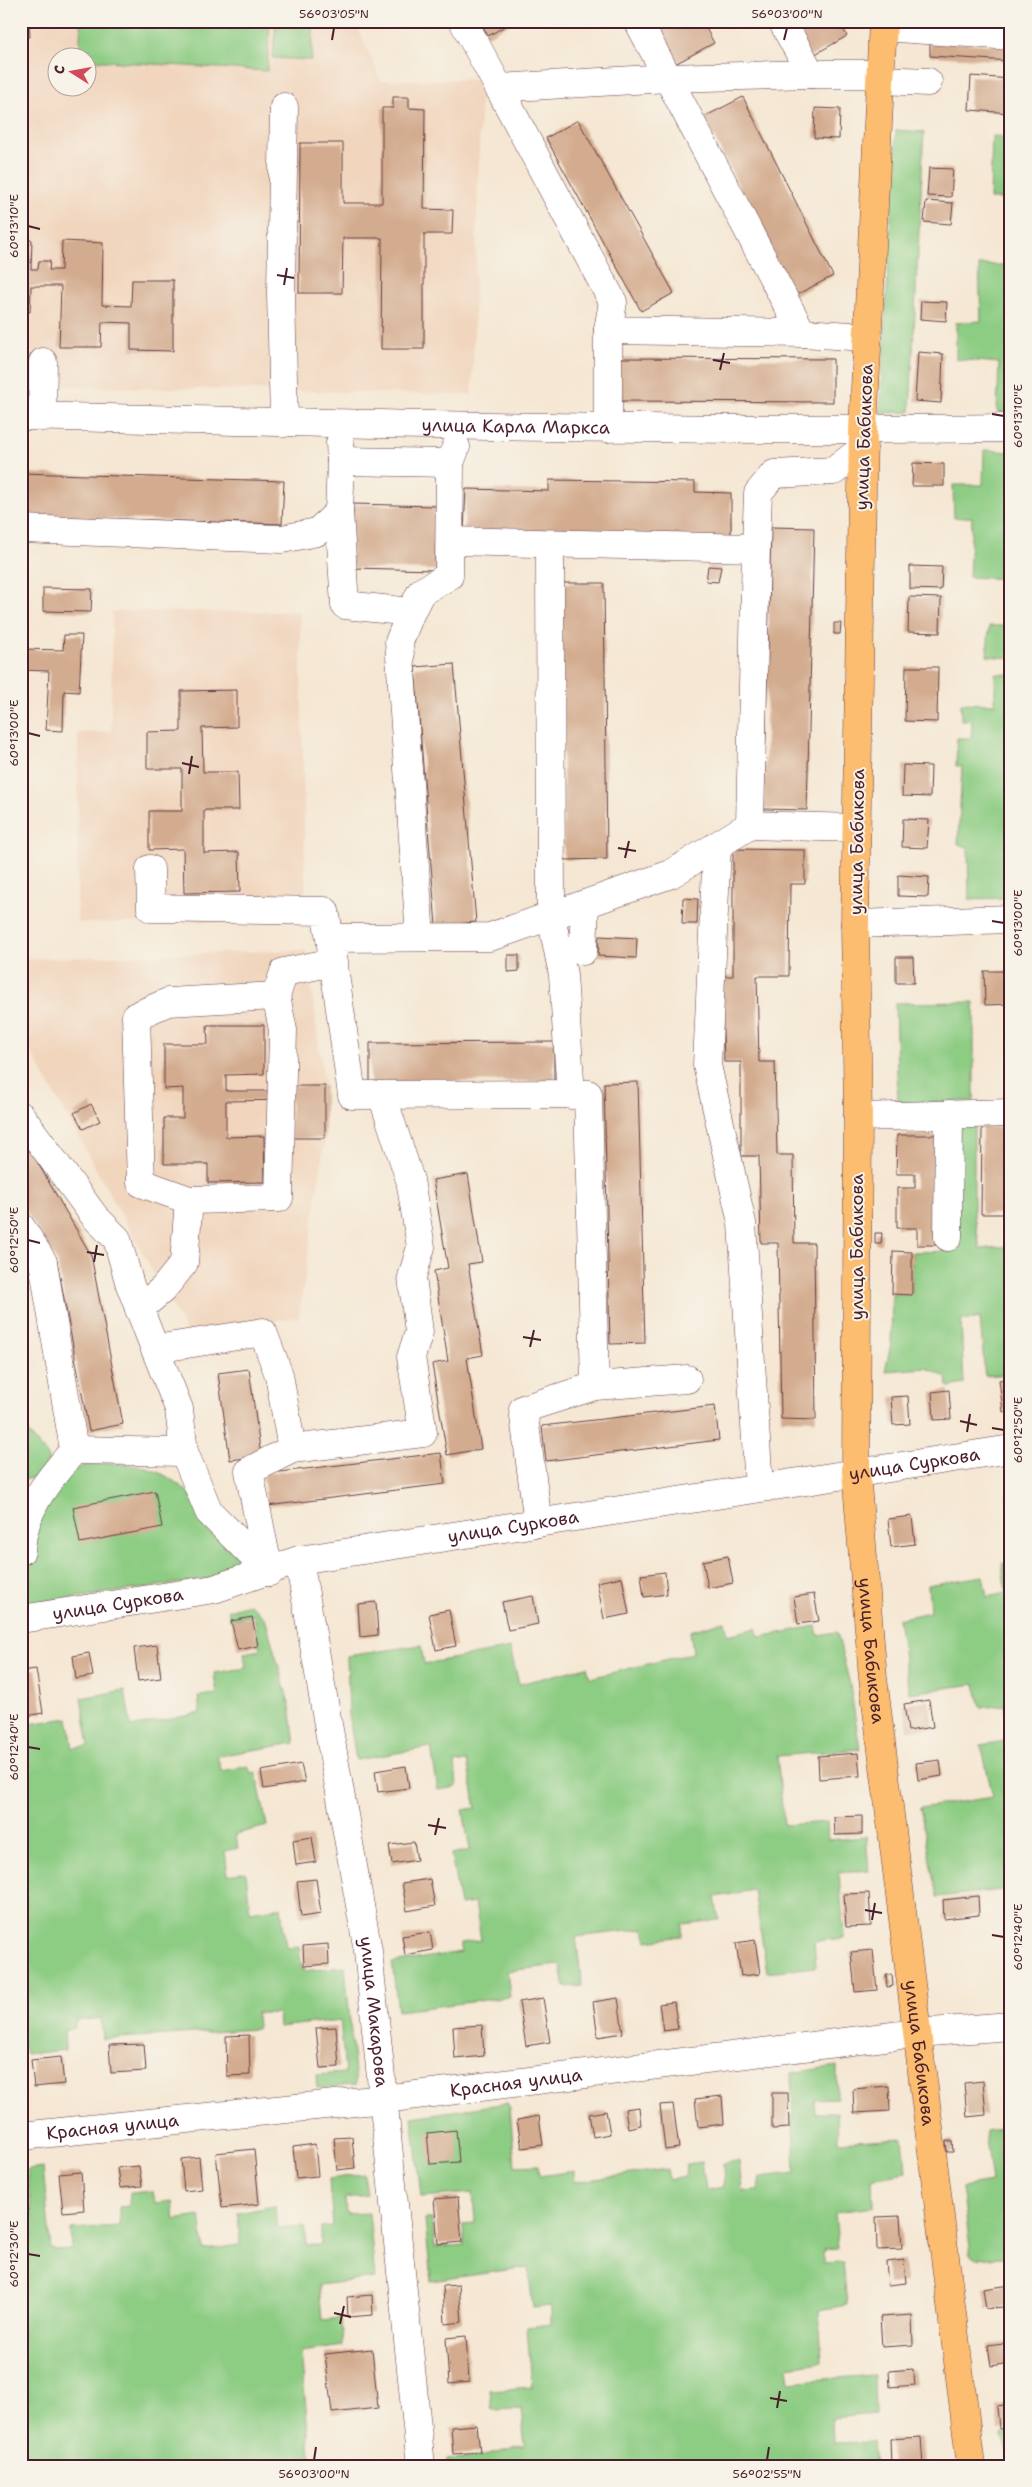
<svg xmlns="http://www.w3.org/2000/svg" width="1032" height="2487" font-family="'Shantell Sans',sans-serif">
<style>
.built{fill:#f1d5bd;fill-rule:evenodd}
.green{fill:#8dcc83;stroke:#6c7657}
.building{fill:#d3ab8e}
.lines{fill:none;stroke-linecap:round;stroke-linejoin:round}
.minor-casing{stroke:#643d44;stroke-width:29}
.major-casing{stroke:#643d44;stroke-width:29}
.minor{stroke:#fff;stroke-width:28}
.major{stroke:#fcbd6f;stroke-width:28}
.ticks{fill:none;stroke:#4a1f2b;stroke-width:2}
.labels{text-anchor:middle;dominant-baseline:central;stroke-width:4;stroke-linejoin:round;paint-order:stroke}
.street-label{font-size:18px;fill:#4a1f2b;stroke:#f7f3e8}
.neatline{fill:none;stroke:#4a1f2b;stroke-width:2}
.ticks-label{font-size:12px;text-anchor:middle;fill:#4a1f2b}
</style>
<rect width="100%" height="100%" fill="#f7f3e8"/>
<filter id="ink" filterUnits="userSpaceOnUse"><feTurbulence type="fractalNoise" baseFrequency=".02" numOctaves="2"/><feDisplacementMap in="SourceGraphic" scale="10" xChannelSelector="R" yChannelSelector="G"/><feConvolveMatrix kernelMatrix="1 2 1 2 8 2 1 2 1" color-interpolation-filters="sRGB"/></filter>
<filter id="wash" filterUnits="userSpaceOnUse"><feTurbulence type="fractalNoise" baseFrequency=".0096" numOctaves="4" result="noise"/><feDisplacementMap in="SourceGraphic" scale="20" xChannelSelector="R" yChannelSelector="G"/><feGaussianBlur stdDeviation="1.12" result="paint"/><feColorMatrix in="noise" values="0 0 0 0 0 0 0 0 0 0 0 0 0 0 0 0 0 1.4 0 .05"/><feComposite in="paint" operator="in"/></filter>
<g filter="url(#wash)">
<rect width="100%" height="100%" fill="#f5e7d3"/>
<path class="built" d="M29 21H355L381 81 481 79 472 395 21 385V42L30 37ZM58 58H88V88H58Z
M112 611 300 612 306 920 77 923 78 733 111 732Z
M306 950 325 1086V1138L299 1317 187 1333 21 1034V959Z"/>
<path class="green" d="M81 21H270L267 71 88 60V58L79 57Z
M276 21H314L311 60 273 58Z
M896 130 924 132 910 412 880 413Z
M992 136 1011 137V199H990Z
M979 265H1011V413L997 412 999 363 956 359V323L981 321Z
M984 450 1011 452V579L969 577 972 517 954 518 953 485H983Z
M989 626H1011V658L987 656Z
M995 674H1011V898L969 899 968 847 958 844 962 766H956L957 738H971L972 720H961V703L995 704Z
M974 1002V1101L898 1103 895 1003Z
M953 1123H974V1215L980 1249 1011 1246V1374L985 1376 980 1318 961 1321 964 1384 948 1387 947 1378 927 1368 885 1371 891 1344 892 1294H912V1252L952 1251Z
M25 1429 48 1456V1469L40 1477 21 1480V1430Z
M111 1463C129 1465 148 1466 164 1475 197 1493 224 1533 248 1561L238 1575 23 1605 27 1544 32 1524 67 1474 88 1464Z
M1011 1562V1735L1005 1705 981 1708 975 1684 909 1693 898 1619 930 1612 928 1585 983 1576 987 1597 1006 1593 1002 1563Z
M250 1604 265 1618 290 1707 295 1743 217 1756 221 1771 248 1766 251 1773 256 1772 267 1826 236 1834 238 1848 225 1851 228 1875 246 1872 250 1912 281 1907 286 1948 299 1947 302 1971 345 1967 356 2085 317 2088 316 2075 345 2073 340 2020 279 2027 278 2013H256L257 2029 103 2039 101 2018 75 2021V2028L64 2030 65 2050 26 2054 21 2038 23 1725 68 1718 73 1748 89 1746 81 1698 125 1690 131 1727 200 1713 198 1696 217 1694 214 1673 246 1668 244 1653 260 1650 254 1615 230 1620 228 1610Z
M725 1621 728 1635 756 1628 759 1637 816 1626 818 1635 837 1632 850 1685 860 1749 777 1756 784 1825 827 1822 828 1840 866 1837 869 1870 839 1873 844 1938 814 1941 816 1967 767 1972 754 1890 715 1897 719 1920 682 1924V1936L647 1941 644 1929 576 1937 582 1986 564 1987 560 1965 507 1971 510 1997 398 2011 392 1963 461 1952V1943L481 1940 475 1903 460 1905 451 1854 470 1850 463 1810 476 1808 467 1761 455 1763 457 1787 438 1790 431 1747 356 1760 349 1715 347 1656 421 1645 424 1664 510 1648 519 1684 587 1667 590 1678 693 1653 690 1631Z
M1011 1740V1889L937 1897 920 1808 993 1797 981 1745Z
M837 2066V2098L814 2099 815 2113H837L838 2142 903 2138 906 2172 872 2178 873 2207 835 2212 838 2248 824 2249V2263L843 2262 847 2305 819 2310 822 2362 787 2367 789 2382 874 2375 875 2414 832 2418 833 2443 873 2442 875 2466H447V2459L480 2457 525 2446 521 2409 492 2410 490 2390 532 2387 527 2327 551 2324V2306L533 2308 528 2267 431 2281 425 2219H432L435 2247 464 2245 463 2224 475 2223 473 2193 421 2197 412 2117 507 2103 510 2108 515 2166 538 2165 539 2176 574 2171V2182L667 2169 669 2180 685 2177 686 2164 702 2162 706 2190 724 2187 723 2163 739 2161 742 2191 758 2190 760 2177 795 2173 791 2073Z
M1011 2128V2256L977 2259 971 2255 962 2187 992 2182 985 2131Z
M43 2168 51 2250 72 2249 71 2229 119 2226V2207L129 2206 130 2193 153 2191 155 2203 173 2201 175 2220 200 2216 204 2250 240 2245 238 2213 275 2206 277 2228 304 2226 306 2245H321V2227L333 2226 329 2179 364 2174 367 2195 345 2198 346 2214 369 2213 375 2278 319 2285 322 2320 341 2318 343 2346 301 2352 311 2466H21V2218L32 2216 27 2170Z
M1011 2432V2466H1008L1003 2433Z"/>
<g id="blocks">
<path class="building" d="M21 21H29L30 37H21Z
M480 21H514L488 36Z
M653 21H702L714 43 675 64Z
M790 21H839L847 36 810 57Z
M930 41 1011 46V61L930 56Z
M971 76 1011 79V113L969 110Z
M393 97H409V108L425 109 424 209 453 210 452 234H424V349H381L382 238H343L342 293H299L300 143H343V203H382V108H393Z
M743 97 833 276 794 296 704 117Z
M815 108 840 109 839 139 814 138Z
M578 120 674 293 641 311 546 138Z
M929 168 953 169 951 197 927 196Z
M926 201 953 203 951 224 924 222Z
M21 239 32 240 31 269H38L39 261H50L49 270H61L62 241 103 243 102 305 131 306 132 280H173V351L131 350V323L102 322 101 347H59L61 286H31L30 312H21Z
M921 301 947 302 946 321 920 319Z
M918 352 943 354 941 403 915 401Z
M620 358 833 359V402L619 401Z
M913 463 944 464V486H912Z
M21 473 284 481 282 524 21 516Z
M549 480 695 482V492L731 493V539L464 531 466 489 549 491Z
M352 504 436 506 435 570 351 568Z
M771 527 814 528 807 810 764 809Z
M708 566 721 567 718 582 706 581Z
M910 566 942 567 941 590 910 589Z
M561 583H604L607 859 564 860Z
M43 588 92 589 91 612 43 611Z
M909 597 941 598 940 633 908 632Z
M834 623H841L840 634H834Z
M64 635H82L79 692 64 691 63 731 46 730 49 671 21 670V649L63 650Z
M454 664 476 922 436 926 415 667Z
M906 667H938L937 722 905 721Z
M237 690V727L202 728 203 772H238L239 810H204V853L239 852 240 892 184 893 183 849 149 850V811H182V769H147V732L181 731V691Z
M903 765 931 766 930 797 902 796Z
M903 819 929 820 927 848 902 847Z
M733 849 805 850V884H790L789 976H757L759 1062H775L777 1155H793L794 1243H814L816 1420 781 1419 778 1243H761L759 1156H741V1062H724L721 976H733Z
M898 875 929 877 928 897 898 896Z
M683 898 698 899 697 924H682Z
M599 936 637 938 636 958 598 956Z
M508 955H519V971L508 972Z
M896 957H913L914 983H896Z
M984 971H1011V1004L985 1005Z
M207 1025H264V1074L226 1075V1091H291V1086H325V1138H291V1100L226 1101V1137L264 1136 265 1182 208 1183V1164H164V1118H183V1088L164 1089V1044H208Z
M554 1042V1081L370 1082V1043Z
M638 1082 645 1343 610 1344 604 1083Z
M91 1104 100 1121 83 1129 74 1113Z
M982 1127H1011V1214H981Z
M21 1134 91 1255 123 1424 89 1431 57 1261 21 1203Z
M897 1135H937V1245H917V1228H897V1188H915V1174H896Z
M468 1174 482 1262 468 1264 483 1355 467 1358 481 1449 447 1455 432 1364 448 1361 434 1271 448 1268 433 1180Z
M875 1233H882L881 1244H875Z
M893 1251 912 1252V1295L892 1294Z
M249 1369 261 1456 230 1460 218 1373Z
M1011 1378V1411L1003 1412 999 1380Z
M949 1390 951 1419 934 1420 932 1392Z
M908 1396 910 1424 893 1425 891 1397Z
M715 1406 719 1440 546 1461 542 1426Z
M441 1453 445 1484 267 1506 263 1474Z
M155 1491 162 1527 80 1543 73 1507Z
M1006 1494H1011V1522H1010Z
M912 1516 915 1544 891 1547 888 1519Z
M728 1556 733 1583 708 1588 703 1561Z
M665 1572 667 1594 644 1597 641 1575Z
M622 1577 629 1614 604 1619 597 1582Z
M814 1594 819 1621 798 1624 794 1597Z
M533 1596 538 1624 508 1630 502 1602Z
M376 1602 378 1635 360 1637 358 1604Z
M449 1610 456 1646 436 1650 429 1614Z
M252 1617 258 1646 238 1650 231 1621Z
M157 1645 161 1678 138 1681 134 1648Z
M89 1653 93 1676 76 1679 73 1656Z
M36 1669 43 1713 21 1717V1671Z
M929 1700 933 1727 908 1731 904 1704Z
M858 1753 860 1776 819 1779 818 1756Z
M940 1760 942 1776 918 1780 916 1763Z
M301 1764 305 1782 264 1789 261 1771Z
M406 1766 409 1788 378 1792 375 1771Z
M862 1816V1834L835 1835 834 1817Z
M312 1837 316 1862 296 1865 293 1840Z
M414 1842 417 1860 392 1864 389 1845Z
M316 1879 321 1914 301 1917 297 1881Z
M430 1879 435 1906 407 1911 402 1883Z
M869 1893 871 1926 846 1927 844 1894Z
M978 1896 979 1915 944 1919 943 1900Z
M430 1932 433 1950 405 1955 402 1936Z
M755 1940 760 1974 741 1976 736 1943Z
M328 1944 329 1964 304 1966 303 1946Z
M873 1950 877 1990 855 1992 851 1952Z
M886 1975H892L893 1986 887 1987Z
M543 1998 550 2042 526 2046 519 2002Z
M618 1998 623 2033 598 2037 593 2002Z
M674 2002 678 2029 663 2031 659 2004Z
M482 2025 484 2056 455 2059 453 2027Z
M336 2027 339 2067 320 2068 316 2028Z
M249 2035 250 2075 227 2076 226 2036Z
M144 2044 146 2071 111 2073 109 2045Z
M61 2057 64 2084 34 2087 31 2060Z
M983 2081 986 2115 967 2117 964 2083Z
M889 2086 890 2111 854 2113 853 2089Z
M772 2093H788L789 2128 772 2129Z
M722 2096 724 2124 698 2127 695 2099Z
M673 2104 679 2148 665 2150 660 2105Z
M639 2107 641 2125 628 2128 625 2109Z
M606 2111 610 2134 593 2137 589 2114Z
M539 2116 543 2145 522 2148 517 2120Z
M456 2130 459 2162 430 2164 427 2133Z
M352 2137 355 2168 337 2170 334 2138Z
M946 2141H952L953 2152H947Z
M315 2144 318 2176 296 2178 293 2147Z
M254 2149 259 2204 222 2208 216 2153Z
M199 2157 202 2189 184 2191 181 2159Z
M139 2166 142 2186 120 2188 117 2168Z
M81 2172 84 2210 63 2212 59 2174Z
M25 2178 28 2210H21V2179Z
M458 2197 462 2242 438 2244 434 2199Z
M900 2216 902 2249 877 2250 876 2217Z
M904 2260 906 2283 888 2285 886 2262Z
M459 2285 462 2322 445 2324 443 2286Z
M1011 2285V2306L986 2309 983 2289Z
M372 2295 373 2315 348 2317 347 2297Z
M912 2315 913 2345 882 2347 880 2317Z
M466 2336 469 2382 449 2384 446 2338Z
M1011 2342V2363L991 2366 988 2345Z
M372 2349 378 2408 332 2413 325 2354Z
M913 2369 915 2385 890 2387 889 2371Z
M1011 2404V2428L999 2429 997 2406Z
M477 2425 480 2452 453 2454 451 2427Z
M921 2437 923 2466H891L890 2439Z"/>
</g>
</g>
<g filter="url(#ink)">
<use href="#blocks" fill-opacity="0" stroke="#643d44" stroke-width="1"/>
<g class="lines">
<defs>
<g id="minor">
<path d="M463 21 499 88 668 78 811 74"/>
<path d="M638 21 802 333 868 337"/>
<path d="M782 21 811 74H881"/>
<path d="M883 27 1011 36"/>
<path d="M880 80 928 82"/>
<path d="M499 88 613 302 608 330 802 333"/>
<path d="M284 107 281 293 284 423"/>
<path d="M608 330V428"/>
<path id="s1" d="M21 416C351 424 681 432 1011 428"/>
<path d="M42 417 43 362"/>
<path d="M340 443 341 461 450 463 456 447"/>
<path d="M341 461 339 512 345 605 411 612 421 592 449 576 450 463"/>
<path d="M21 529 282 539 317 532 339 512"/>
<path d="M450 541 756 548 750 825"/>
<path d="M550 545 551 916 563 975 571 1095"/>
<path d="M756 548 758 493 774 474 834 471 863 448"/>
<path d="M411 612 399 642 420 937"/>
<path d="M717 846 707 1065 742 1223 759 1487"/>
<path d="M150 869 151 908 325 911 330 938"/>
<path d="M855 924 1011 919"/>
<path d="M583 951 585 904"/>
<path d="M276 996 283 1030 279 1198 189 1200 141 1183 136 1016 168 1002 276 996 284 972 334 962"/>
<path d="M21 1116 95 1217 117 1239 130 1285 155 1349 263 1332 279 1375 292 1449"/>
<path d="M858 1117 1011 1113"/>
<path d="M21 1227 43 1262 74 1450"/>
<path d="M948 1237 949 1114"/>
<path d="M139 1309 163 1289 184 1263 189 1200"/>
<path d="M155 1349 179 1409 184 1452 209 1512 269 1572"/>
<path d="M595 1386 687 1379"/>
<path d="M538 1523 523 1409 595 1386 588 1094 352 1095 330 938 490 937 671 874 750 825 857 828"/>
<path d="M21 1551C23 1509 48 1480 74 1450L184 1452"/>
<path id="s2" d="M299 1560 368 1951 421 2466"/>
<path d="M269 1572 249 1471 292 1449 423 1433 411 1357 419 1332 412 1277 421 1247 410 1180 382 1095"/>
<path id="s3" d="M21 1619 214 1589 299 1560 1011 1449"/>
<path id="s4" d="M21 2136 384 2099 917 2033 1011 2026"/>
</g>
<g id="major">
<path id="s5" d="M883 21 863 430 855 924 858 1117 856 1472 873 1678 971 2466"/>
</g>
</defs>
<use href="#minor" class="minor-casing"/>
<use href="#major" class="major-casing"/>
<use href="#minor" class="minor"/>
<use href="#major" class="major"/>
</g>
</g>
<path class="ticks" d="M332 40 334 28M784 40 787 28M28 226 40 229M277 275 294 278M284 285 287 268M713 360 730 363M720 370 724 353M992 414 1004 416M28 733 40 736M182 763 199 767M189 774 192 756M618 848 636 851M625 858 629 841M992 921 1004 923M28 1240 40 1243M87 1252 104 1255M94 1262 97 1245M523 1337 541 1340M530 1347 534 1330M960 1421 977 1425M992 1428 1004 1430M967 1432 970 1414M28 1747 40 1749M428 1825 446 1828M435 1835 439 1818M865 1910 882 1913M872 1920 875 1903M992 1935 1004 1937M28 2254 40 2256M334 2313 351 2317M340 2324 344 2306M770 2398 787 2401M777 2408 780 2391M314 2460 316 2447M767 2460 769 2447"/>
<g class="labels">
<g class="street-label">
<text stroke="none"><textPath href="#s1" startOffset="495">улица Карла Маркса</textPath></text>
<text transform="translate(864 437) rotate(-88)">улица Бабикова</text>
<text transform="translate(857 842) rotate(-89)">улица Бабикова</text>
<text transform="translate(857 1247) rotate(-90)">улица Бабикова</text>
<text stroke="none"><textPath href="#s3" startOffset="908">улица Суркова</textPath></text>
<text stroke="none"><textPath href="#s3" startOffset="502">улица Суркова</textPath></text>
<text stroke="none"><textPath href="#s3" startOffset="98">улица Суркова</textPath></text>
<text stroke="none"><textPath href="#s5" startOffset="1631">улица Бабикова</textPath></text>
<text stroke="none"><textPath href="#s2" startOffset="458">улица Макарова</textPath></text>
<text stroke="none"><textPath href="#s5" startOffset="2036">улица Бабикова</textPath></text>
<text stroke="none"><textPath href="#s4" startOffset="498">Красная улица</textPath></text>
<text stroke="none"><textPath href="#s4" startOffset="92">Красная улица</textPath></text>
</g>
</g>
<rect width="1032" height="2487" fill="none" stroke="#f7f3e8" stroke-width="55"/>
<g transform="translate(72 72) rotate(281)"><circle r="24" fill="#f7f3e8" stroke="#b29e9c"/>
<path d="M0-4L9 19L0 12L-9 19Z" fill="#d1495b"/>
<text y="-8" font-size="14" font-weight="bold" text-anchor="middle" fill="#4a1f2b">С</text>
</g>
<rect x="28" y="28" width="976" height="2432" class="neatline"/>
<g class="ticks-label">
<text x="334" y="18">56°03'05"N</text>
<text x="787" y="18">56°03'00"N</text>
<text transform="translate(14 226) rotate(-90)" y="4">60°13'10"E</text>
<text transform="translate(1018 416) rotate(-90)" y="4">60°13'10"E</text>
<text transform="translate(14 733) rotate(-90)" y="4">60°13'00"E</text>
<text transform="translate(1018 923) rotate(-90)" y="4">60°13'00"E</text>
<text transform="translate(14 1240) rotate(-90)" y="4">60°12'50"E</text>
<text transform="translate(1018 1430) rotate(-90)" y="4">60°12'50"E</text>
<text transform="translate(14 1747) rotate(-90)" y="4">60°12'40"E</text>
<text transform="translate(1018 1937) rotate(-90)" y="4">60°12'40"E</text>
<text transform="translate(14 2254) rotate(-90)" y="4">60°12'30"E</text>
<text x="314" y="2478">56°03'00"N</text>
<text x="767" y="2478">56°02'55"N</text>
</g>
</svg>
